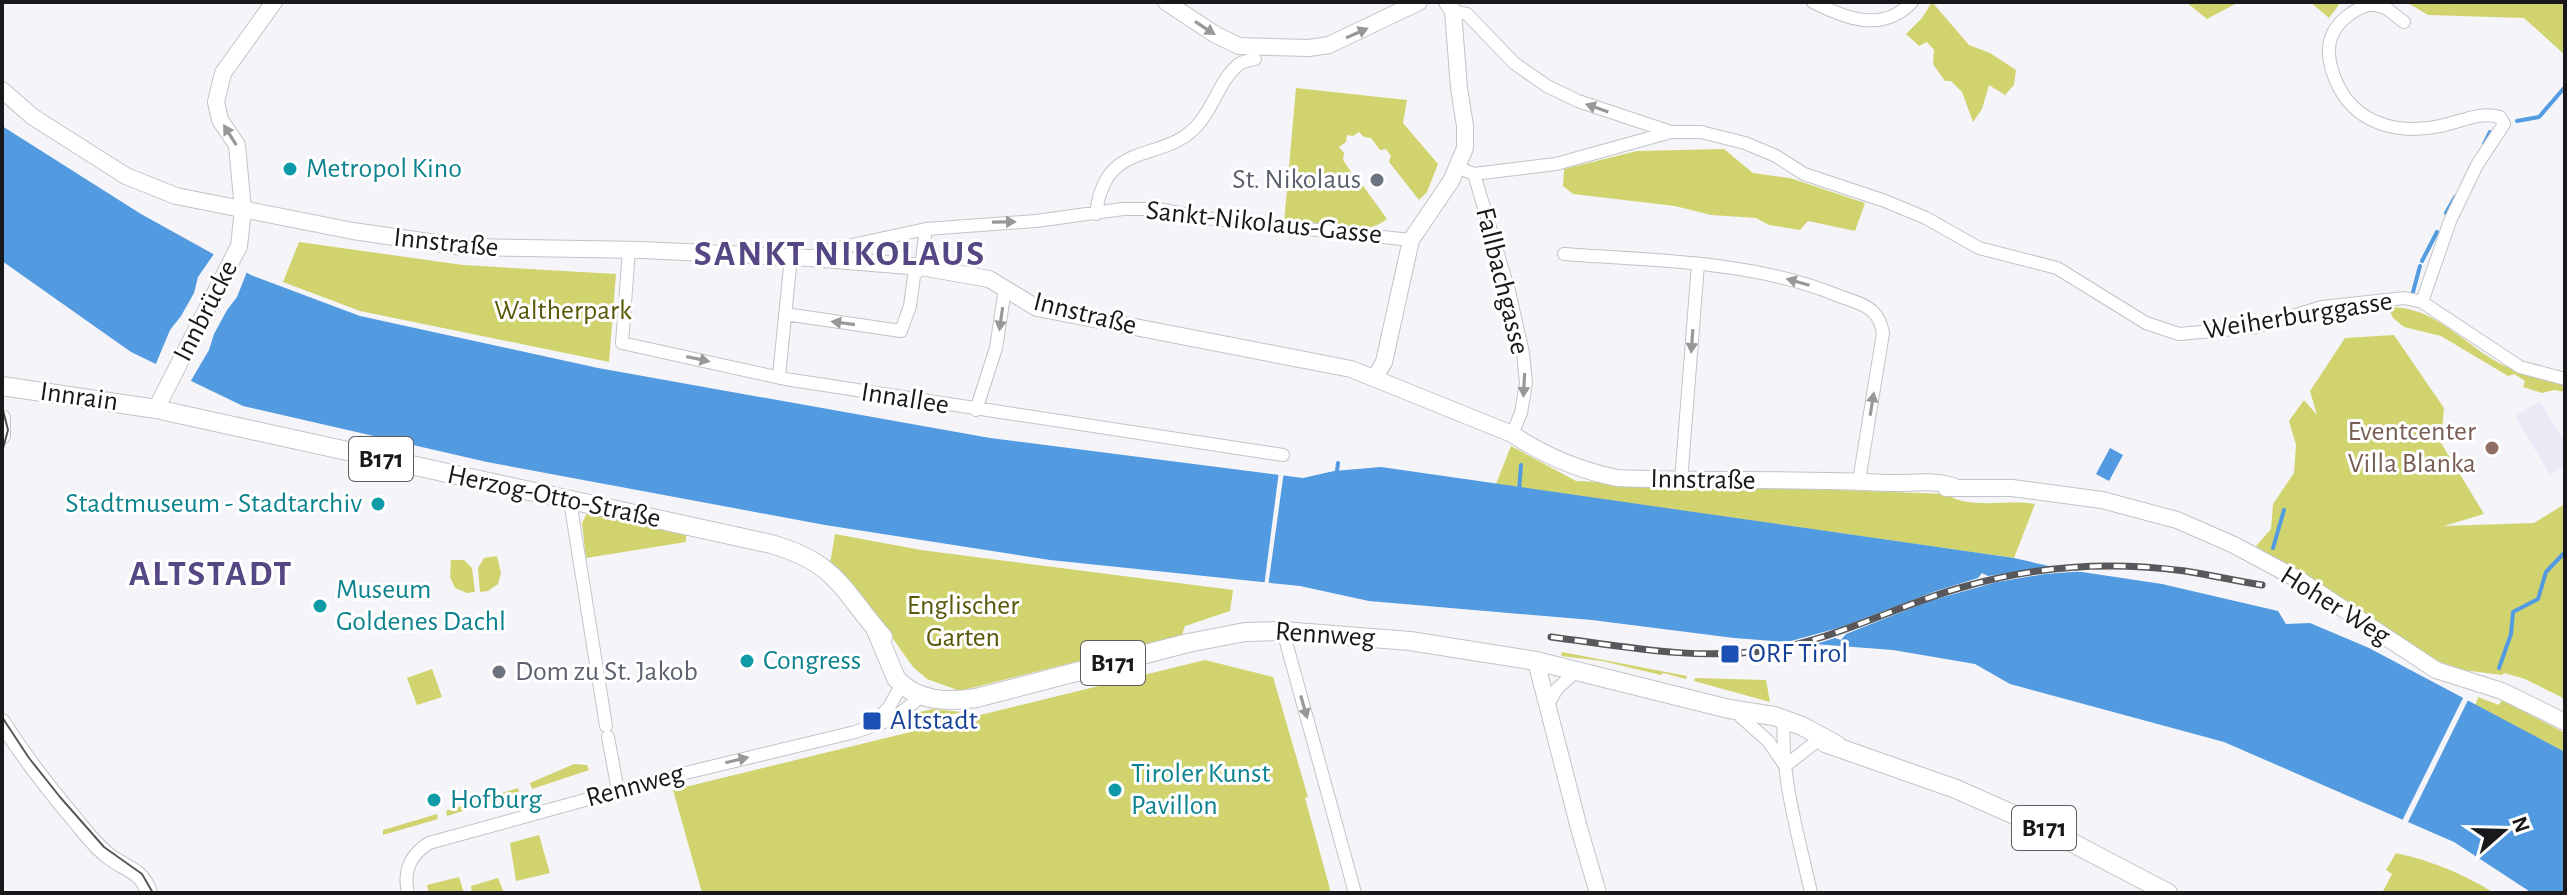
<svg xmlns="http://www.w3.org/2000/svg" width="2567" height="895" font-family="'Alegreya Sans',sans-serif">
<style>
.built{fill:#eaeaf7}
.green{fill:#d1d46e}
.water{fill:#529be0}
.pier{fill:#f4f4f9}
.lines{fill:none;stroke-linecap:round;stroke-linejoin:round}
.stream{stroke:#529be0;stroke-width:4}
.street-casing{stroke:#c3c3c8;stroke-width:14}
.secondary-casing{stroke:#c3c3c8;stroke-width:18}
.primary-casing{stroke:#c3c3c8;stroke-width:20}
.street{stroke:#fff;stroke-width:12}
.secondary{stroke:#fff;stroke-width:16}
.primary{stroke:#fff;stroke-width:18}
.tram{stroke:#58585b;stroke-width:2}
.rail-casing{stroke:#58585b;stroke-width:7}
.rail{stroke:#fff;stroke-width:4;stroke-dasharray:12;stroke-linecap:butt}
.oneway{fill:#989898}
.culture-dot{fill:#0f9aa8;stroke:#fff;stroke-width:3}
.worship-dot{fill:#6b7280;stroke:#fff;stroke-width:3}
.education-dot{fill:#8d6e63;stroke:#fff;stroke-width:3}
.transit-dot{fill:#1a4fb4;stroke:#fff;stroke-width:3}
.labels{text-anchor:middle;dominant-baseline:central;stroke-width:6;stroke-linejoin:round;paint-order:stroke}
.shield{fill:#fff;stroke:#5e5e5f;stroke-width:2}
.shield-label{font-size:26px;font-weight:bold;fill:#19191b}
.culture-label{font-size:28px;fill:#0d838f;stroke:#fff;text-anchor:start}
.worship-label{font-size:28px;fill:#5b616d;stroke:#fff;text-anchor:end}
.street-label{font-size:28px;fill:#19191b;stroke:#fff}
.park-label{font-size:28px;fill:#575808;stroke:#fff}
.education-label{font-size:28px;fill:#785e54;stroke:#fff;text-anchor:end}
.transit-label{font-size:28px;fill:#164399;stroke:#fff;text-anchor:start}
.district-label{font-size:36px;font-weight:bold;letter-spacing:2px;fill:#554684;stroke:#fff}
</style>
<rect width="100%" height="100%" fill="#f4f4f9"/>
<path class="built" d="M2540 401 2565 442V466L2550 475 2515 416Z"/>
<path class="green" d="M1932 2 1969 45 1990 53 2016 70 2014 85 2005 95 1989 85 1982 109 1973 122 1962 92 1951 81H1945L1933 64 1934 50 1927 42 1919 46 1906 34 1922 18Z
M2186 2H2239L2207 19Z
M2310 2H2341L2329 18Z
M2406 2H2565V55L2524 18 2428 15Z
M1296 88 1407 100 1403 123 1438 164 1427 192 1419 200 1389 162 1391 156 1386 149 1380 150 1371 138 1364 137 1359 132 1353 136 1347 135 1346 142 1339 147 1344 153 1343 160 1351 172 1349 177 1354 184 1361 183 1387 219C1360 240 1316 227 1284 223Z
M1724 149 1753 173 1790 178 1865 203 1855 231 1808 221 1800 230 1769 225 1756 218 1711 215 1675 206 1573 194 1563 186 1564 169 1637 151Z
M299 242 463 265 616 274 609 362 360 311 283 282Z
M2388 307C2434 306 2461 342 2499 363 2520 374 2542 380 2565 384V392L2554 390 2542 393 2523 387 2525 381 2514 374 2508 376 2441 336 2404 327 2393 318Z
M2394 335 2444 408 2441 443 2484 514 2444 526 2534 523 2565 504V699L2525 679 2504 673 2502 675 2463 670 2438 661 2256 546 2271 529 2273 504 2294 473 2296 445 2289 421 2304 400 2317 415 2310 391 2345 338Z
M1511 446 1576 481 1947 494C1966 510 2010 499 2035 504L2014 558 1496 484Z
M587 513 686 534V542L586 558 582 523Z
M835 534 921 550 1233 590 1230 611 1185 626 1182 635 960 691 927 679 913 667 862 595 830 564Z
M497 556 501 573 498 584 488 591 480 592 478 568 484 558Z
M451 560H464L472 568 475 592 467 593 455 588 450 577Z
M1562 652 1687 676 1686 679 1663 673 1661 675 1602 661 1561 656Z
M1205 660 1273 677 1308 797 1305 798 1331 893H702L673 790Z
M432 669 442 697 417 705 407 678Z
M1695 678 1766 680 1770 702 1694 681Z
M2478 697 2499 705 2502 700 2565 733V752L2475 706Z
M933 709 962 712 893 728 915 713Z
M574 764 587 765 589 770 532 789 530 783Z
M518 788 519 793 447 816 446 811Z
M437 814 438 819 383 835V830Z
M539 835 550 873 516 881 510 843Z
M2396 853C2432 861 2462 873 2494 893H2382L2392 874 2386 870Z
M459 877 464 893H429L427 885Z
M498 878 504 893H472L471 886Z"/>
<path class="water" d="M2 126 141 214 251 275 360 316 598 368 990 438 1303 478 1334 471 1381 467 2014 558 2062 569 2162 584 2278 611 2286 624 2310 623 2369 648 2565 752V893H2532L2454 842 2224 742 2010 684 1975 664 1893 650 1734 638 1592 620 1369 601 1300 586 1050 560 825 525 487 462 243 406 131 352 2 261Z
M2110 448 2123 455 2109 481 2096 474Z"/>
<path class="pier" d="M216 251 248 269 237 297 227 310 214 334 209 350 189 384 155 366 170 330 181 316 194 293 198 277Z
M1279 471H1284L1268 587H1264Z
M2062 565 2099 570 2045 574 1997 582 1929 601 1846 634 1841 640 1835 638 1806 647 1776 645 1842 627 1936 591 1978 578 1982 573 1988 576Z
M2464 696 2469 698 2406 826 2401 823Z"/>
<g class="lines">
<path class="stream" d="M2517 121 2539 117 2565 87
M2484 144 2490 132
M2446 213 2455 197
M2422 261 2437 232
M2413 292 2420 266
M1337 471 1338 463
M1519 491 1521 465
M2273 548 2284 510
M2499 668 2511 634 2513 612 2538 599 2546 572 2565 552"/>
<defs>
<path id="street" d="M1813 2C1846 19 1883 33 1912 2
M1453 11 1467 14 1514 63 1547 86 1578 101 1671 132
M2404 22 2386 8 2371 4C2356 8 2340 19 2333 33 2325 49 2330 67 2336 81 2354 124 2398 135 2440 126 2461 122 2479 111 2500 117L2504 124 2477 165 2450 221 2422 302
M1459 168 1474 174 1556 164 1671 132H1701L1745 143 1776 156 1804 174 1885 201 1926 218 1979 248 2057 268 2146 323 2179 334 2256 327 2322 307 2405 298 2422 302 2520 367 2565 379
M1474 174 1509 291 1523 353 1526 383 1521 413 1512 434
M1096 214C1105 135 1166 166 1200 122 1214 105 1221 79 1238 65 1242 61 1250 60 1255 59
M629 250 622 343 785 379 1283 455
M1564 254C1655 261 1752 260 1839 296 1849 300 1864 303 1872 311 1879 317 1881 324 1883 333L1859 481
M811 258 824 251 926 229 1036 221 1123 209H1158L1205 218 1411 240
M785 314 901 331 910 306 914 276 921 267 926 229
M779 376 791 257
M976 410 996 348 1005 289
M1681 481 1698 264
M570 501 606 726
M1283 631 1355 893
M1548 704 1557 689 1576 671
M1741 717 1768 741 1784 764
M1784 719C1780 777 1799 837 1811 893
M872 725 889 707 902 684
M608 737 618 791
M1785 766 1817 741
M408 893C403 871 410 855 429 843L661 779 855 732 893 719 923 695"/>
<path id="secondary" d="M1166 2 1216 35 1239 46 1309 48 1329 45 1419 2
M2 90 33 117 126 176 176 196 353 231 463 247 642 250 811 258 921 267 989 279 1037 308 1351 369 1512 434C1545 456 1578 470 1617 478 1707 482 1797 478 1887 483 1910 484 1930 479 1953 486
M1375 377 1384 362 1411 240 1451 181 1465 148V126L1459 88 1453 11 1447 2
M156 409 239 246 243 210 237 145 220 120 216 102 223 73 274 2
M2 418V436
M1946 488H2012L2102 500 2177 520 2234 545 2301 581 2436 670 2502 691 2565 722
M1536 661 1579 828 1598 893
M2 722C24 757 49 789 76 821 86 833 96 847 110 857 126 869 143 871 149 893"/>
<path id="primary" d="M2 386 156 409 771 544C838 563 842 591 883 637
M875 628 896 678C916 702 948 702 976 698L1188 643 1245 632 1283 631 1410 641 1536 661 1729 709 1774 716 1802 726 1837 745
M1825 743 1956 789 2046 829 2168 893"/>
</defs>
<use href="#street" class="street-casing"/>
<use href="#secondary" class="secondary-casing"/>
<use href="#primary" class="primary-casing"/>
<use href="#street" class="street"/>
<use href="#secondary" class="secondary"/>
<use href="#primary" class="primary"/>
<path class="tram" d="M2 406 8 430 2 452
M2 717 29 758 60 797 104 847 142 874 153 893"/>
<defs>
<path id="rail" d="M1551 637C1622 646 1695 661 1767 650 1836 640 1897 605 1963 587 2035 566 2111 561 2185 571 2211 575 2236 581 2262 585"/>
</defs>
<use href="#rail" class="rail-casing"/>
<use href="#rail" class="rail"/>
</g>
<defs><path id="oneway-solid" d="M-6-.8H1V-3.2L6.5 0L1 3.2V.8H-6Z" transform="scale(2)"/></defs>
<g class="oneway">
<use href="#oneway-solid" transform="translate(1205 28) rotate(33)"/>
<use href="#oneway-solid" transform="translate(1357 33) rotate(-24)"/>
<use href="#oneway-solid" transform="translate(1597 108) rotate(-161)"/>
<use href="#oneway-solid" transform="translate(230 135) rotate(-122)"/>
<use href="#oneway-solid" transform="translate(1004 222) rotate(-1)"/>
<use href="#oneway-solid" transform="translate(1798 282) rotate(-164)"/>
<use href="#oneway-solid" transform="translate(1001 319) rotate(98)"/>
<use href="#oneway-solid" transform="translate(843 323) rotate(-172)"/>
<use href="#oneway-solid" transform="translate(1692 341) rotate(94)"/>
<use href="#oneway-solid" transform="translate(698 359) rotate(12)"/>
<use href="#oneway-solid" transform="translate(1524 385) rotate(93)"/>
<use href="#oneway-solid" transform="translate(1872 404) rotate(-81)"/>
<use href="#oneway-solid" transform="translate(1304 707) rotate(74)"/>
<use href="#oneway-solid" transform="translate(737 760) rotate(-13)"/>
</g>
<g class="culture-dot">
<circle cx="290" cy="169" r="8"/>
<circle cx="378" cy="504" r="8"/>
<circle cx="320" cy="606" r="8"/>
<circle cx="747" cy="661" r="8"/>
<circle cx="1115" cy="790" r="8"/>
<circle cx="434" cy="800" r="8"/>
</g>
<g class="worship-dot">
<circle cx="1377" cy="180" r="8"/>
<circle cx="499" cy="672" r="8"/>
</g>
<circle class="education-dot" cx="2492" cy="448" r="8"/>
<g class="transit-dot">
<rect x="1720" y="644" width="20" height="20" rx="4"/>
<rect x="862" y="711" width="20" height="20" rx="4"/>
</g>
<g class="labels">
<g class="shield">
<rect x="349" y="437" width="64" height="44" rx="6"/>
<rect x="1081" y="641" width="64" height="44" rx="6"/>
<rect x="2012" y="806" width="64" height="44" rx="6"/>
</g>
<g class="shield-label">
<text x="381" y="459">B171</text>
<text x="1113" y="663">B171</text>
<text x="2044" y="828">B171</text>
</g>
<g class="culture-label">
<text x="306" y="169">Metropol Kino</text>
<text x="362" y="504" text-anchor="end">Stadtmuseum - Stadtarchiv</text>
<text x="336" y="590">Museum<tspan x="336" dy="32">Goldenes Dachl</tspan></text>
<text x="763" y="661">Congress</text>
<text x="1131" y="774">Tiroler Kunst<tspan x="1131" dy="32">Pavillon</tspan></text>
<text x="450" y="800">Hofburg</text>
</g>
<g class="worship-label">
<text x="1361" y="180">St. Nikolaus</text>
<text x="515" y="672" text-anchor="start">Dom zu St. Jakob</text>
</g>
<g class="street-label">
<text transform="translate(1264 223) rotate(6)">Sankt-Nikolaus-Gasse</text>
<text transform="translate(446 243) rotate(6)">Innstraße</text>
<text transform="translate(1502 281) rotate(76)">Fallbachgasse</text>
<text transform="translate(206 311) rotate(-63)">Innbrücke</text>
<text transform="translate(1085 314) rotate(14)">Innstraße</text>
<text transform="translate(2298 316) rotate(-9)">Weiherburggasse</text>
<text transform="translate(79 397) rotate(8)">Innrain</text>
<text transform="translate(905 399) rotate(9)">Innallee</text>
<text transform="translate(1703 480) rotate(1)">Innstraße</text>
<text transform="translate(554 497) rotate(12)">Herzog-Otto-Straße</text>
<text transform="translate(2335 606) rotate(32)">Hoher Weg</text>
<text transform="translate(1325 635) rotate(4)">Rennweg</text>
<text transform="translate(635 786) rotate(-15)">Rennweg</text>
</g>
<g class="park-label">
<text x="563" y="311">Waltherpark</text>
<text x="963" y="606">Englischer<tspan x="963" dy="32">Garten</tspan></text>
</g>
<g class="education-label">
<text x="2476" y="432">Eventcenter<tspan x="2476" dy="32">Villa Blanka</tspan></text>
</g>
<g class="transit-label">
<text x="1748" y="654">ORF Tirol</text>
<text x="890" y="721">Altstadt</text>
</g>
<g class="district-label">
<text x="840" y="254">SANKT NIKOLAUS</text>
<text x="211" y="574">ALTSTADT</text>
</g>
</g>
<rect width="2567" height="895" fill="none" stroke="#19191b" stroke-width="8"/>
<g transform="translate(2503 831) rotate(70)" stroke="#ffffff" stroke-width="6" paint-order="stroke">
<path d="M0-6L14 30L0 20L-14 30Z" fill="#19191b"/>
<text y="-12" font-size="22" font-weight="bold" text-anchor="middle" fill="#19191b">N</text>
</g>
</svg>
